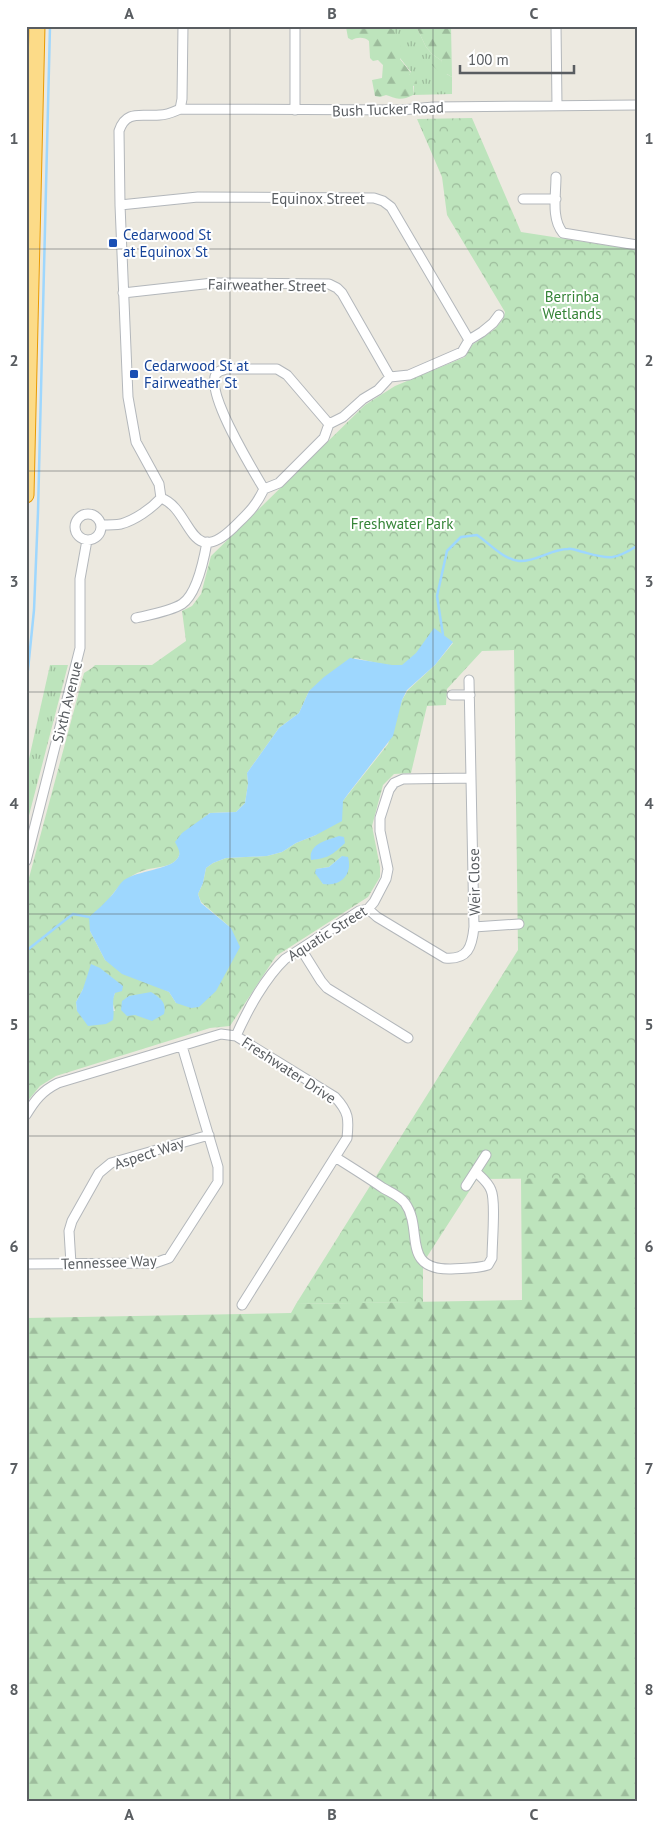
<svg xmlns="http://www.w3.org/2000/svg" width="663" height="1828" font-family="'PT Sans',sans-serif">
<style>
.grass{fill:url(#grass-tufts)}
.forest{fill:url(#forest-firs)}
.park{fill:url(#park-crowns);fill-rule:evenodd}
.water{fill:#9ed7fe}
.lines{fill:none;stroke-linecap:round;stroke-linejoin:round}
.stream{stroke:#9ed7fe;stroke-width:2.5}
.street-casing{stroke:#b3b7bb;stroke-width:11}
.highway-casing{stroke:#ea9b02;stroke-width:17}
.street{stroke:#fff;stroke-width:9}
.highway{stroke:#fcdb88;stroke-width:15}
.grid{fill:none;stroke:#595d61;stroke-width:1;stroke-opacity:0.55}
.transit-dot{fill:#1a4fb4;stroke:#fff;stroke-width:2}
.labels{text-anchor:middle;dominant-baseline:central;stroke-width:4;stroke-linejoin:round;paint-order:stroke}
.street-label{font-size:15px;fill:#595d61;stroke:#fff}
.transit-label{font-size:15px;fill:#164399;stroke:#fff;text-anchor:start}
.park-label{font-size:15px;fill:#358437;stroke:#fff}
.neatline{fill:none;stroke:#595d61;stroke-width:2}
.grid-label{font-size:16px;text-anchor:middle;font-weight:bold;fill:#595d61}
</style>
<defs>
<pattern id="grass-tufts" width="24" height="20" patternUnits="userSpaceOnUse" patternTransform="scale(1.25)"><rect width="24" height="20" fill="#bde4bc"/><path d="M3 7l-1-3M5 7V3M7 7l1-3M15 17l-1-3M17 17v-4M19 17l1-3" fill="none" stroke="#9dbc9c"/></pattern>
<pattern id="forest-firs" width="22" height="20" patternUnits="userSpaceOnUse" patternTransform="scale(1.25)"><rect width="22" height="20" fill="#bde4bc"/><path d="M5 1l3.5 6h-7zM16 11l3.5 6h-7z" fill="#9dbc9c"/></pattern>
<pattern id="park-crowns" width="20" height="18" patternUnits="userSpaceOnUse" patternTransform="scale(1.25)"><rect width="20" height="18" fill="#bde4bc"/><path d="M2 6a3 3 0 1 1 6 0M12 15a3 3 0 1 1 6 0" fill="none" stroke="#9dbc9c"/></pattern>
</defs>
<rect width="100%" height="100%" fill="#ece9e0"/>
<path class="grass" d="M388 26H416L426 47 432 54 442 61 441 64 434 67 452 77V94L413 95 414 86 409 75 411 72 400 58 394 32Z
M50 665H68L26 827V772Z"/>
<path class="forest" d="M343 26H388L394 31 403 52 400 59 411 73 409 75H414L416 79 417 84 413 86V95C401 101 398 99 386 95L380 97 375 96 372 80 382 78 383 65 378 60 373 61 370 58 369 41C365 37 357 37 352 40L348 38 346 27Z
M416 26H451L452 77 447 74 442 76 438 74 437 70 431 64 433 61 440 64 442 61 432 54 426 47Z
M521 1178H637V1802H26V1318L291 1313 296 1304 522 1300Z"/>
<path class="park" d="M472 118 521 232 637 250V1178L477 1179 423 1263V1302L296 1304 518 950 514 650 482 651 447 689 446 705 427 706 411 773 394 774 383 785 372 826 380 867V877L368 897 276 956 230 1026 210 1028 56 1076 40 1086 26 1103V889L84 673 92 668 95 665H152L186 641 182 611 192 606 201 594 211 556 365 405 395 386 465 357 472 345 495 329 503 319 505 312 447 215 442 177 417 119ZM434 629 453 643 435 665 408 690 402 700 388 744 316 835 296 843 282 852 267 856 226 858 213 863 206 868 203 883 198 894 201 902 231 928 176 1003 169 992 105 960 90 931C104 908 115 881 142 871 155 866 177 869 180 852L209 813 236 812 245 803 248 784 247 773 279 728 299 713 309 691 355 658C366 660 393 668 403 665 414 660 427 639 434 629ZM342 856 323 884 316 869 329 867ZM83 989 115 993 112 1001 115 1011H77L76 1002Z"/>
<path class="water" d="M434 628 453 642 435 665 407 690 402 700 393 736 348 794 343 801 342 821 316 835 296 843 282 852 267 856 226 858 213 863 206 868 203 883 198 894 201 903 231 928 240 947 216 991 199 1007 191 1008 176 1003 169 992 122 974 105 960 90 931 89 917C97 910 105 903 112 895 116 891 119 884 124 880 137 871 170 869 177 859 182 853 178 848 175 842L182 833 210 813 236 812 245 803 248 784 247 773 279 728 299 713 309 691 324 677 350 658 392 665H402L416 653Z
M339 836 344 837 345 843C332 855 329 858 311 860 308 844 327 840 339 836Z
M342 856 348 857C353 875 340 887 323 884L315 873 316 869 329 867Z
M91 964 100 968 123 986 122 991 115 993C111 1003 115 1009 113 1020L106 1024 88 1026 77 1011 76 1002 83 989Z
M151 992C160 998 167 1002 164 1014L152 1021 135 1015 127 1016 121 1010 122 1001 129 996Z"/>
<g class="lines">
<path class="stream" d="M443 635 437 596 447 551 461 537 477 535C489 543 504 560 519 561 536 562 551 549 568 549 572 548 578 551 583 552 609 559 613 561 637 546
M26 689 34 610 38 512 50 26
M26 951 69 917 73 914 89 917"/>
<defs>
<path id="street" d="M295 26V110
M556 26 557 106
M180 109 182 99 183 26
M556 177C556 195 551 219 563 233L637 245
M523 199H556
M120 205 198 197 374 198 383 201 391 207 469 340
M123 293 213 283 329 284 337 288 342 293 390 377
M264 489C253 470 205 393 216 374 219 370 223 370 227 369H277L287 375 329 424
M161 498 159 484 136 442 128 397 120 205 119 131C126 109 142 117 160 115 167 115 173 112 180 109L402 110 433 107 637 105
M161 498C192 509 189 570 233 528 247 514 255 508 264 489L279 483 324 438 329 424 343 417 363 399 378 390 390 377 409 375 462 352 469 340 482 332 493 323 499 315
M75 527a13 13 0 1 1 26 0a13 13 0 1 1-26 0Z
M101 525C107 525 115 525 121 524 135 520 151 509 161 498
M136 618C149 615 171 611 182 604 197 594 204 559 207 542
M452 695H470
M26 861 80 648V579L87 540
M368 909 377 917 445 958C468 960 472 947 474 927L469 680
M474 927 519 924
M301 949 321 981 327 988 408 1038
M236 1036C247 1011 265 978 285 959L359 911 368 909 374 902 386 879 388 869 380 831V818L389 790 394 783 403 779 471 778
M26 1115C35 1100 42 1091 58 1083L221 1034 236 1036 335 1097C349 1112 349 1119 347 1138L242 1305
M335 1157C351 1167 367 1177 383 1188 390 1192 400 1196 405 1203 424 1229 400 1270 451 1269 463 1268 476 1269 488 1265L492 1258C492 1242 496 1201 491 1190 488 1182 481 1177 476 1172
M466 1186 486 1155
M26 1264 155 1263 169 1258 218 1182V1167L182 1046
M71 1264 69 1231 72 1221 99 1173 111 1163 209 1135"/>
<path id="highway" d="M26 495 37 26"/>
</defs>
<use href="#street" class="street-casing"/>
<use href="#highway" class="highway-casing"/>
<use href="#street" class="street"/>
<use href="#highway" class="highway"/>
</g>
<path class="grid" d="M230 26V1802M433 26V1802M26 249H637M26 471H637M26 692H637M26 914H637M26 1136H637M26 1357H637M26 1579H637"/>
<g class="transit-dot">
<rect x="108" y="238" width="10" height="10" rx="2.5"/>
<rect x="129" y="369" width="10" height="10" rx="2.5"/>
</g>
<g class="labels">
<g class="street-label">
<text transform="translate(388 109) rotate(-2)">Bush Tucker Road</text>
<text x="318" y="198">Equinox Street</text>
<text transform="translate(267 285) rotate(1)">Fairweather Street</text>
<text transform="translate(67 702) rotate(-76)">Sixth Avenue</text>
<text transform="translate(474 882) rotate(-91)">Weir Close</text>
<text transform="translate(327 933) rotate(-32)">Aquatic Street</text>
<text transform="translate(289 1070) rotate(33)">Freshwater Drive</text>
<text transform="translate(149 1153) rotate(-18)">Aspect Way</text>
<text transform="translate(109 1262) rotate(-2)">Tennessee Way</text>
</g>
<g class="transit-label">
<text x="123" y="234">Cedarwood St<tspan x="123" dy="17">at Equinox St</tspan></text>
<text x="144" y="365">Cedarwood St at<tspan x="144" dy="17">Fairweather St</tspan></text>
</g>
<g class="park-label">
<text x="572" y="296">Berrinba<tspan x="572" dy="17">Wetlands</tspan></text>
<text x="402" y="523">Freshwater Park</text>
</g>
</g>
<rect width="663" height="1828" fill="none" stroke="#ffffff" stroke-width="55"/>
<path d="M460 65v8h114v-8" fill="none" stroke="#595d61" stroke-width="2.5"/>
<text x="468" y="65" font-size="15" fill="#595d61" stroke="#ffffff" stroke-width="4" paint-order="stroke">100 m</text>
<rect x="28" y="28" width="608" height="1772" class="neatline"/>
<g class="grid-label">
<text x="129" y="19">A</text>
<text x="332" y="19">B</text>
<text x="534" y="19">C</text>
<text x="14" y="144">1</text>
<text x="649" y="144">1</text>
<text x="14" y="366">2</text>
<text x="649" y="366">2</text>
<text x="14" y="587">3</text>
<text x="649" y="587">3</text>
<text x="14" y="809">4</text>
<text x="649" y="809">4</text>
<text x="14" y="1030">5</text>
<text x="649" y="1030">5</text>
<text x="14" y="1252">6</text>
<text x="649" y="1252">6</text>
<text x="14" y="1474">7</text>
<text x="649" y="1474">7</text>
<text x="14" y="1695">8</text>
<text x="649" y="1695">8</text>
<text x="129" y="1820">A</text>
<text x="332" y="1820">B</text>
<text x="534" y="1820">C</text>
</g>
</svg>
